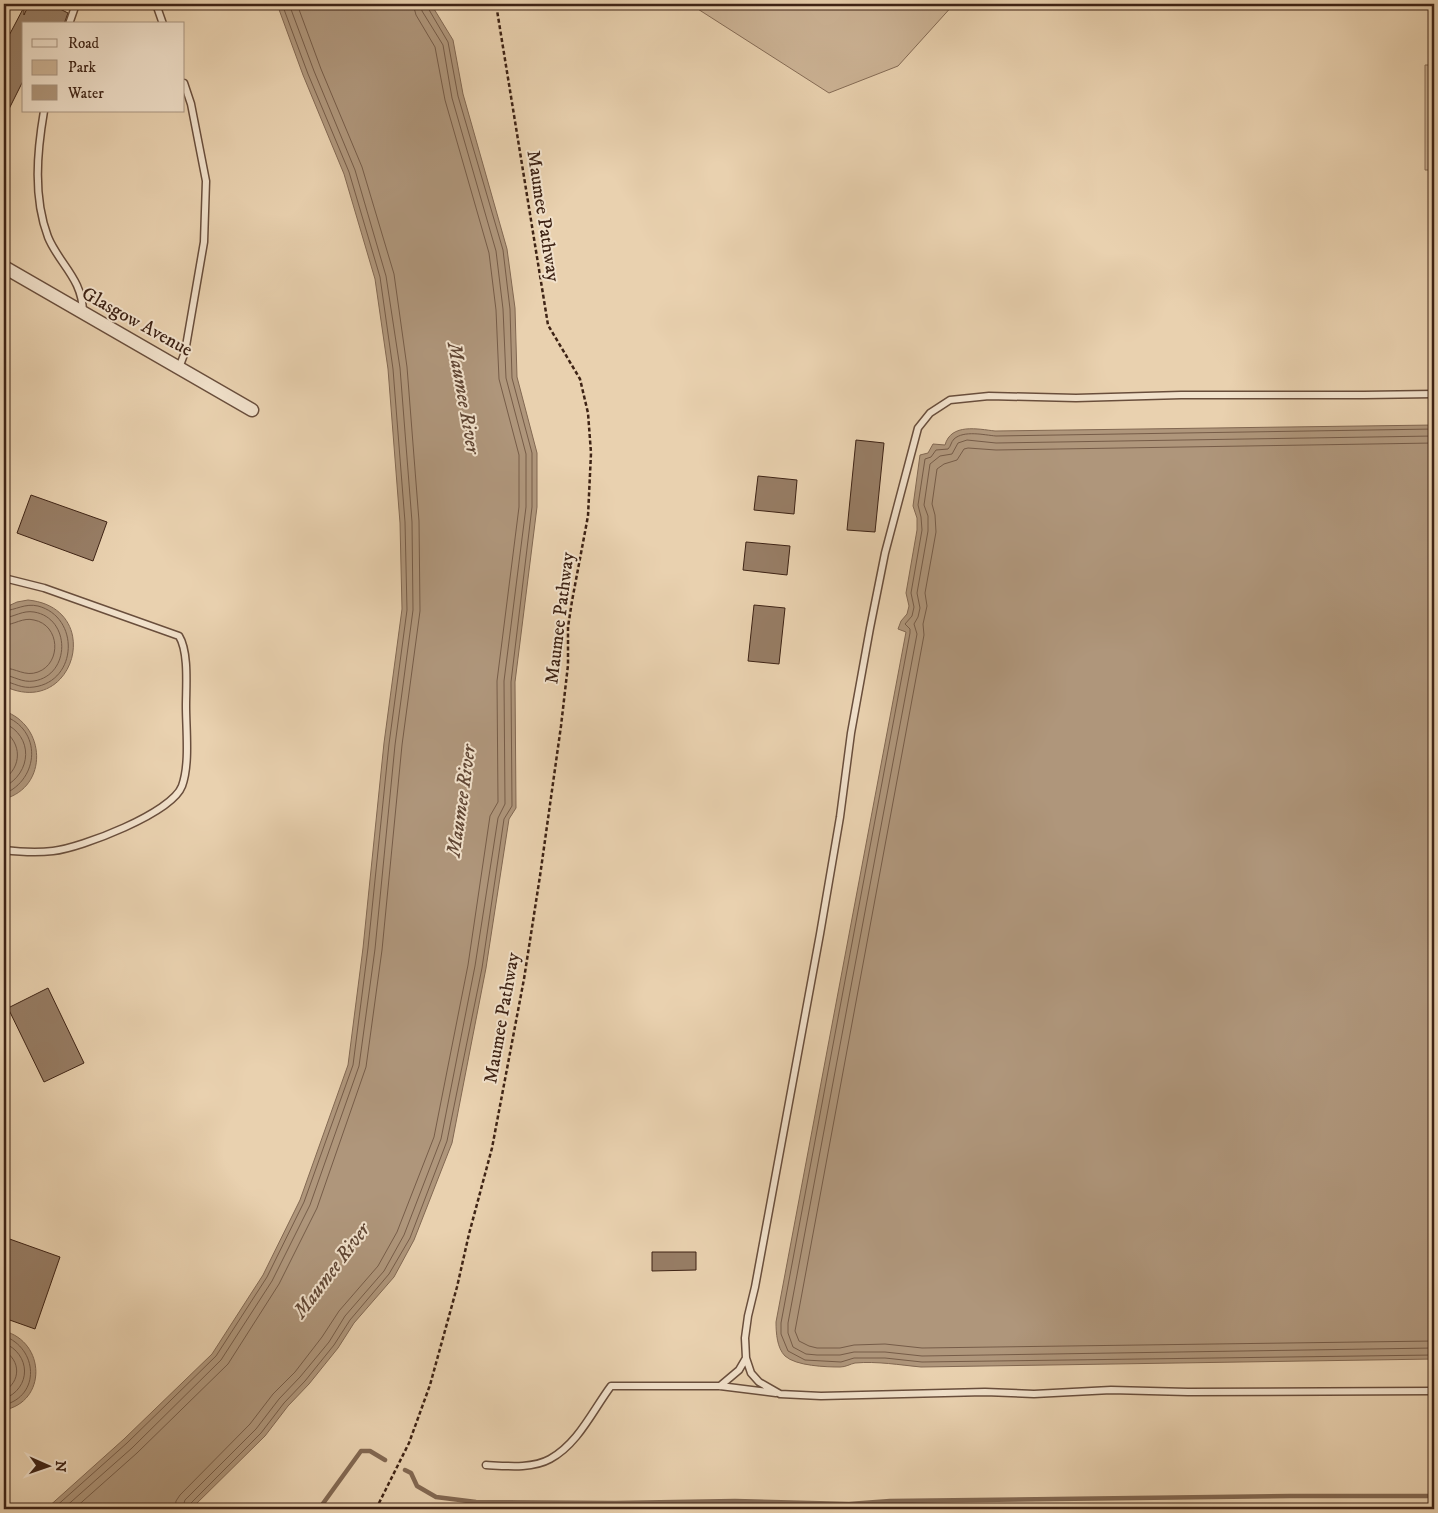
<svg xmlns="http://www.w3.org/2000/svg" width="1438" height="1513" font-family="'IM FELL DW Pica',serif">
<style>
.green{fill:#ccb395;stroke:#856b55}
.water{fill:#af967b;stroke:#826852}
.lines{fill:none;stroke-linecap:round;stroke-linejoin:round}
.shore{stroke:#765c48;stroke-width:1}
.stream{stroke:#826852;stroke-width:4.5}
.building{fill:#977d65;stroke:#3e2315}
.lane-casing{stroke:#694e3c;stroke-width:9}
.street-casing{stroke:#694e3c;stroke-width:15}
.path{stroke:#3e2315;stroke-width:2.5;stroke-dasharray:4 2.5;stroke-linecap:butt}
.lane{stroke:#f1e1cb;stroke-width:6}
.street{stroke:#f1e1cb;stroke-width:12}
.labels{text-anchor:middle;dominant-baseline:central;stroke-width:4;stroke-linejoin:round;paint-order:stroke}
.street-label{font-size:19px;fill:#3e2315;stroke:#f1e1cb}
.water-label{font-size:20px;font-style:italic;fill:#604634;stroke:#f1e1cb}
</style>
<rect width="100%" height="100%" fill="#e9d1af"/>
<filter id="stains"><feTurbulence type="fractalNoise" baseFrequency=".004" numOctaves="4"/><feColorMatrix values="0 0 0 0 .2 0 0 0 0 .09 0 0 0 0 .02 0 0 0 .5 -.17"/></filter>
<radialGradient id="worn" r=".72"><stop offset=".6" stop-color="#630" stop-opacity="0"/><stop offset="1" stop-color="#630" stop-opacity=".3"/></radialGradient>
<path class="green" d="M690 4H954L898 66 829 93Z
M1425 65H1434V170H1425Z"/>
<path class="water" d="M277 4H431L453 40 463 94 507 249 515 308 517 377 537 453V507L515 682 516 808 509 819 486 968 452 1143 414 1240 394 1277 354 1323 338 1348 309 1384 288 1406 265 1436 191 1509H46L124 1439 212 1354 263 1275 300 1200 348 1065 363 948 384 743 402 609 400 523 388 369 375 279 344 174 303 75Z
M1434 425V1359L921 1367C900 1365 877 1361 855 1363 850 1364 846 1367 840 1367 826 1367 796 1366 785 1356 777 1348 776 1333 776 1322L906 632 898 629 901 621 907 614 909 606 906 593 917 530V518L913 506 920 455 928 453 933 444 945 445C951 423 978 429 995 431Z
M28 600C106 608 74 720 4 686V608L17 602Z
M4 711C46 725 49 787 4 799Z
M4 1331C46 1342 47 1402 4 1410Z"/>
<g class="lines">
<path class="shore" d="M1434 429 996 436C984 435 964 430 954 439 951 442 951 446 948 449L936 450 931 457 925 459 918 505 921 517 922 530 911 593 914 607 912 616 905 624 910 629V633L781 1323V1334L788 1351 805 1360 841 1362 854 1358H885L922 1362 1434 1355
M1434 436 996 443 967 440 958 443 952 454 940 456 930 464 924 505 928 516V531L917 593 920 608 918 617 914 624 917 634 788 1323V1333L793 1347 806 1354 817 1355H840L854 1352H885L922 1356 1434 1348
M1434 443 996 450 968 448 964 449 957 460 944 464 937 469 932 504 935 515 936 532 925 593 927 606 923 624 924 635 795 1331 799 1341 809 1346 817 1348H840L854 1345 885 1344 922 1348 1434 1341
M4 611C16 610 25 603 38 606 80 617 78 681 34 687 22 689 14 683 4 681
M4 618C14 617 23 610 34 612 71 618 71 675 34 681 22 683 14 676 4 675
M4 625C14 625 23 617 34 620 60 625 62 663 38 672 25 677 16 668 4 668
M4 716C42 729 40 779 4 794
M4 723C34 736 32 773 4 787
M4 731C22 743 22 767 4 779
M4 1336C38 1348 41 1396 4 1405
M4 1343C31 1354 32 1388 4 1399
M4 1351C21 1360 21 1382 4 1391
M53 1509 127 1443 216 1356 267 1277 304 1202 353 1065 368 948 389 744 407 610 405 522 393 369 380 277 349 172 308 74 282 4
M63 1509 132 1448 221 1360 272 1281 310 1205 359 1066 375 949 395 745 413 610 412 522 400 368 386 276 355 170 314 71 289 4
M74 1509 137 1453 228 1364 279 1284 317 1208 366 1067 382 950 402 745 420 611 419 521 407 367 394 274 362 167 321 69 297 4
M175 1509 176 1501 180 1495 250 1424 273 1394 295 1372 322 1337 339 1311 378 1266 397 1232 434 1137 468 965 490 816 498 802 497 681 519 507V455L499 379 496 310 489 253 445 100 435 47 416 15 413 4
M182 1509 185 1500 256 1429 279 1399 300 1377 329 1342 345 1316 384 1271 404 1235 441 1139 475 966 498 818 505 804 504 681 526 507V454L506 378 503 309 496 251 452 98 443 45 422 11 421 4
M188 1509 190 1504 261 1433 284 1403 305 1381 334 1345 350 1320 389 1274 410 1238 447 1141 482 968 504 819 512 806 511 682 532 507V453L512 378 510 309 503 250 458 96 448 42 428 8 427 4"/>
<path class="stream" d="M405 1470 411 1473 417 1486 436 1497 476 1502 615 1503 735 1501 849 1504 890 1501 1290 1496H1434
M319 1509 361 1451H370L385 1460"/>
</g>
<path class="building" d="M29 4H50L68 13 64 24H24V79L4 119V45L24 7V15Z
M856 440 884 443 875 532 847 530Z
M758 476 797 480 794 514 754 510Z
M31 495 107 522 93 561 17 533Z
M746 542 790 546 787 575 743 570Z
M754 605 785 608 779 664 748 661Z
M48 988 84 1063 44 1082 8 1008Z
M4 1237 60 1257 35 1329 4 1318Z
M652 1252H696V1270L652 1271Z"/>
<g class="lines">
<defs>
<path id="lane" d="M156 4 163 24
M69 24 76 4
M44 111C37 152 33 197 48 237 59 264 83 279 83 313
M179 368 185 352 204 242 206 181 191 104 184 83
M1434 394 1364 395H1181L1076 398 989 396 950 400 930 413 918 428 885 553 870 628 851 733 840 817 820 934 755 1287 748 1316 745 1338 746 1358 751 1373 759 1382 780 1394 821 1396 985 1392 1034 1394 1111 1390 1188 1392 1434 1391
M4 578 44 588 179 636C189 652 186 687 186 706 186 730 190 764 182 786 172 813 81 848 53 851 37 853 20 852 4 850
M720 1386 739 1370 746 1358
M486 1465C506 1466 532 1469 550 1459 578 1444 593 1410 611 1386H720L776 1393"/>
<path id="street" d="M4 267 252 410"/>
</defs>
<use href="#lane" class="lane-casing"/>
<use href="#street" class="street-casing"/>
<path class="path" d="M376 1509 409 1443 430 1385 457 1287 469 1234 492 1148 524 979 540 876 561 726 568 665V627L572 601 588 516 591 453 588 413 580 379 548 325 496 4"/>
<use href="#lane" class="lane"/>
<use href="#street" class="street"/>
</g>
<g class="labels">
<g class="street-label">
<text transform="translate(543 216) rotate(81)">Maumee Pathway</text>
<text transform="translate(137 322) rotate(29)">Glasgow Avenue</text>
<text transform="translate(560 618) rotate(-83)">Maumee Pathway</text>
<text transform="translate(502 1018) rotate(-80)">Maumee Pathway</text>
</g>
<g class="water-label">
<text transform="translate(463 398) rotate(80)">Maumee River</text>
<text transform="translate(462 801) rotate(-82)">Maumee River</text>
<text transform="translate(332 1271) rotate(-53)">Maumee River</text>
</g>
</g>
<rect width="1438" height="1513" fill="none" stroke="#e9d1af" stroke-width="20"/>
<rect x="5" y="5" width="1428" height="1503" fill="none" stroke="#3e2315" stroke-width="2.5"/>
<rect x="10" y="10" width="1418" height="1493" fill="none" stroke="#3e2315"/>
<rect x="22" y="22" width="162" height="90" fill="#f1e1cb" stroke="#a99582"/>
<rect x="32" y="39" width="25" height="8" fill="#f1e1cb" stroke="#a99582"/>
<text x="68" y="48" font-size="15" fill="#3e2315">Road</text>
<rect x="32" y="60" width="25" height="15" fill="#ccb395" stroke="#a99582"/>
<text x="68" y="72" font-size="15" fill="#3e2315">Park</text>
<rect x="32" y="85" width="25" height="15" fill="#af967b" stroke="#a99582"/>
<text x="68" y="98" font-size="15" fill="#3e2315">Water</text>
<g transform="translate(48 1466) rotate(92)" stroke="#f1e1cb" stroke-width="4" paint-order="stroke">
<path d="M0-4L9 19L0 12L-9 19Z" fill="#3e2315"/>
<text y="-8" font-size="14" font-weight="bold" text-anchor="middle" fill="#3e2315">N</text>
</g>
<rect width="100%" height="100%" filter="url(#stains)"/>
<rect width="100%" height="100%" fill="url(#worn)"/>
</svg>
